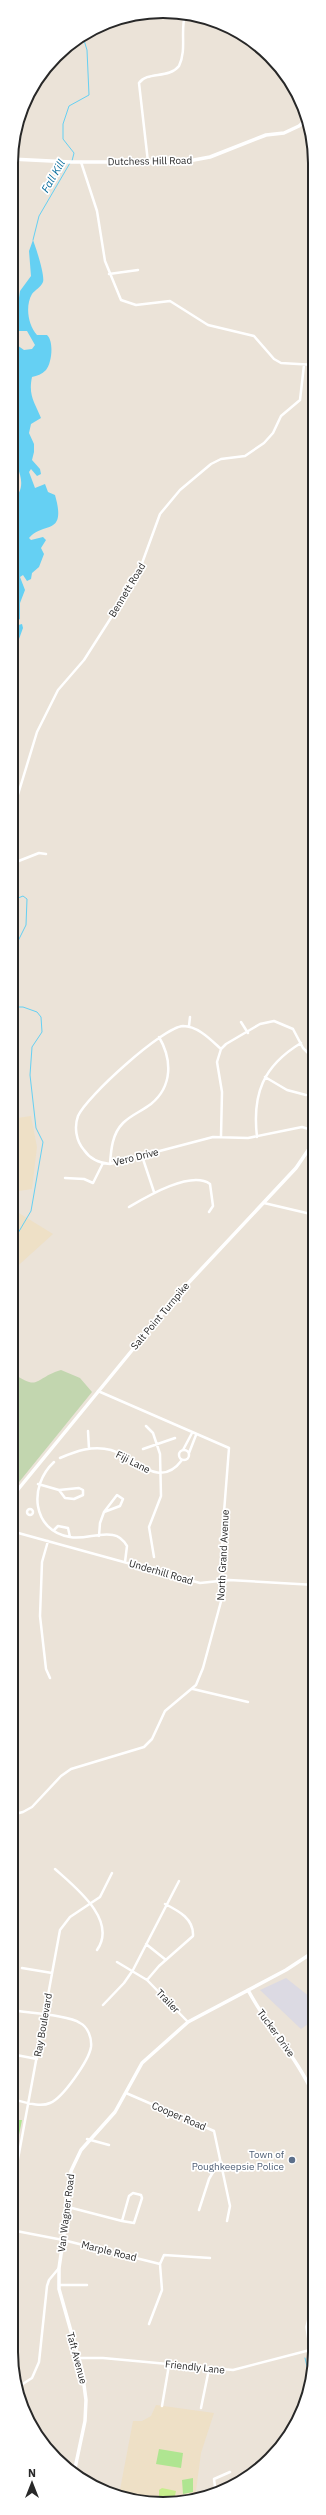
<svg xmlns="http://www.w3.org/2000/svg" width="326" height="2515" font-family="'IBM Plex Sans',sans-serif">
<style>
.industrial{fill:#dcdae3}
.education{fill:#eee0c6}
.green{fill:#afe591}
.cemetery{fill:#c2d6af}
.pitch{fill:#c6ed8c}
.water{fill:#65d0f3;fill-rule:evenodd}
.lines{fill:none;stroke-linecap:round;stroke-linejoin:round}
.stream{stroke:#65d0f3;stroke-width:1}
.street{stroke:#fff;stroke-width:2.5}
.secondary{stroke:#fff;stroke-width:3.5}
.service-dot{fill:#5c6f8a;stroke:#fff;stroke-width:1.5}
.labels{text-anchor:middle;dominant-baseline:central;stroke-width:3.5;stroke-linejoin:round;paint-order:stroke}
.street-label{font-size:10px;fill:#282828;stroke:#fff}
.service-label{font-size:10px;fill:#4e5e75;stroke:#fff;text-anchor:end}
.water-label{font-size:11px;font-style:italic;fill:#086c9c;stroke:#fff}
.rim{fill:none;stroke:#282828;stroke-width:2}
</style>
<rect width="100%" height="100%" fill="#ebe3d8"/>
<path class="industrial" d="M286 1978 315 2001V2019L301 2029 260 1990Z"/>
<path class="education" d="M31 1116 37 1147 32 1189 19 1191 14 1210 53 1234 11 1272V1119Z
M156 2405 214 2413 201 2453 195 2498 153 2504 119 2495 133 2421H142L151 2416Z"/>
<path class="green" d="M11 2120H22L14 2159 11 2158Z
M159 2449 183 2453 181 2468 156 2464Z
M193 2478V2492L183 2494 182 2480Z"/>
<path class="cemetery" d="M61 1370 80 1378 92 1392 11 1492V1372C41 1392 32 1379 61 1370Z"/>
<path class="pitch" d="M162 2488 176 2491 174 2500H179L154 2504 155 2498H159V2490Z"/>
<path class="water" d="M33 240C36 248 45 275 43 282 41 287 35 290 32 294 25 306 28 325 37 335H47C54 341 52 363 46 370 42 374 37 376 32 377 28 396 35 403 41 418L31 424 29 433 34 444V452L32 460 40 469 41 474 37 476 31 469 29 472 35 488 45 484 48 492 55 495C67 537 43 521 29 538L31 540 43 537 46 540 41 548 44 554 39 567 32 573 31 579 27 581 23 575 20 577 25 590 20 603V619L12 624 15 626 22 624 23 628 11 661V502C30 487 18 470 11 451V333L15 325 20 291 31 276 29 251ZM19 331H27L35 345 32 349 24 350 14 343 13 339 17 338 16 335Z"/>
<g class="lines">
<path class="stream" d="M72 161 74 153 63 139V124L69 106 89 95 87 50 83 37
M33 240 39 216 70 163
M11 847 15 849 14 861
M11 873 14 864
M11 965 13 951 26 925 27 899 23 896 11 901
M11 1245 31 1211 43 1142 36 1128 30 1075 32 1047 42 1032 41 1017 37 1012 23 1007H11
M305 2358 310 2379"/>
<path class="street" d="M81 162 97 211 105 261 121 300 136 305 170 301 208 325 254 336 274 359 281 363 315 365
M148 162 139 83C147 71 169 79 179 66 187 49 180 32 185 15
M109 274 138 270
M11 843 16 801 37 732 58 690 84 660 137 577 160 514 180 490 211 464 221 459 245 456 264 443 273 433 281 416 300 400 304 365
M11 864 39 853 46 854
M241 1022 248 1033
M189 1026 190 1017
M221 1049C211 1040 198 1026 183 1026 163 1027 86 1097 78 1116 74 1127 76 1141 84 1150 90 1159 99 1163 110 1164L213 1137 248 1138 302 1127 315 1131
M265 1077 287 1090 306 1095
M221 1136 222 1092 217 1062 221 1049 226 1044 260 1024 274 1021 293 1029 303 1048 315 1060
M257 1137C252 1094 263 1066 301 1043
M142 1156 154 1192
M110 1164C111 1150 112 1134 123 1123 131 1115 142 1111 151 1104 173 1086 172 1059 159 1037
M65 1178 84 1179 93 1183 103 1163
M264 1203 315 1215
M129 1207C146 1197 191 1170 210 1184L213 1206 209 1212
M146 1426 153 1433 160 1454 161 1496 149 1527 154 1557
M88 1431 89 1449
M143 1449 175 1438
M183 1450 192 1433
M179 1455a5 5 0 1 1 10 0a5 5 0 1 1-10 0Z
M189 1453 196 1435
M60 1458C76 1451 93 1445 111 1450 135 1457 159 1491 182 1460
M54 1462C28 1486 32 1531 70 1537 84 1540 99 1532 113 1535 120 1536 124 1541 127 1546L125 1562
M38 1484 59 1490
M79 1488 83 1490V1495L74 1499 65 1498 59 1490Z
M117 1495 123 1499 120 1506 104 1512Z
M27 1512a3 3 0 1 1 6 0a3 3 0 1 1-6 0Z
M54 1530 58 1526 68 1528 70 1537
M11 1531 200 1583 229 1580 315 1585
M99 1536 100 1523 104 1512
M48 1541 42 1562 40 1616 46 1669 50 1678
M193 1689 248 1702
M11 1815 23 1812 32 1807 61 1776 71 1769 144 1747 152 1739 165 1711 196 1685 203 1668 223 1594 222 1538 229 1448 98 1391
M55 1869C75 1887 118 1920 97 1950
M146 1944 166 1960
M117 1962 147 1980 188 2022
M22 1968 52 1973
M147 1980 159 1966 193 1936C194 1919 179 1911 165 1904
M103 2005 124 1983 133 1970 179 1881
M11 2054 37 2059
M126 2093 214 2131 230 2206 227 2221
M11 2099C22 2101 39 2108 50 2103 63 2098 89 2060 91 2047 92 2038 88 2027 80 2023 69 2015 27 2013 11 2010
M87 2139 109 2145
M133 2193 141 2195 142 2198 134 2223 122 2221 129 2196Z
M11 2197 60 1930 70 1917 100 1897 112 1873
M68 2207 122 2221
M199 2210 209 2179 219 2162
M11 2230 63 2240 160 2264
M59 2285H87
M149 2324 162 2290 160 2264 164 2255 210 2258
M79 2358H103L233 2370 310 2350
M18 2387 32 2378 39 2362 47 2286 49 2280 59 2268
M162 2406 169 2365
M201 2408 209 2369
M216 2494 214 2479 230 2472"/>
<path class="secondary" d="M11 159 71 162H183L210 157 266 135 284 133 299 126 307 119
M11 1498 179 1293 296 1168 315 1140
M248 1990C268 2028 298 2058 315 2098
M313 2367 307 2327 315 2293
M74 2473 85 2421 86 2400 82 2370 59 2289V2268L68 2207 71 2171 81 2150 115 2112 142 2063 188 2022 286 1970 315 1951"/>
</g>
<circle class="service-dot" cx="292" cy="2160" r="4"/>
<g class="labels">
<g class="street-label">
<text transform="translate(150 161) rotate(-1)">Dutchess Hill Road</text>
<text transform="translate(127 590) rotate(-59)">Bennett Road</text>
<text transform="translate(136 1157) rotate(-14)">Vero Drive</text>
<text transform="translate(160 1316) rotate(-50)">Salt Point Turnpike</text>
<text transform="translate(133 1462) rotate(27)">Fiji Lane</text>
<text transform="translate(223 1555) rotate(-87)">North Grand Avenue</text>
<text transform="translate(161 1572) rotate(16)">Underhill Road</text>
<text transform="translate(168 2001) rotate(46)">Trailer</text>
<text transform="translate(43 2025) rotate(-80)">Ray Boulevard</text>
<text transform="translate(276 2033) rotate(54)">Tucker Drive</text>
<text transform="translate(179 2116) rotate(23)">Cooper Road</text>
<text transform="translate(66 2213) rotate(-83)">Van Wagner Road</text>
<text transform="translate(109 2251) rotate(14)">Marple Road</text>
<text transform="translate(77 2358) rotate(75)">Taft Avenue</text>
<text transform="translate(195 2367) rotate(6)">Friendly Lane</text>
</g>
<g class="service-label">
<text x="284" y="2154">Town of<tspan x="284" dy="12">Poughkeepsie Police</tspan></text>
</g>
<g class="water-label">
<text transform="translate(53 176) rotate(-60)">Fall Kill</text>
</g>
</g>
<path d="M0 0H326V2515H0ZM163 18H163A145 145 0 0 1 308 163V2352A145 145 0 0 1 163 2497H163A145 145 0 0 1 18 2352V163A145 145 0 0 1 163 18Z" fill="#fff" fill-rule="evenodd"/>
<path class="rim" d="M163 18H163A145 145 0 0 1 308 163V2352A145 145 0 0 1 163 2497H163A145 145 0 0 1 18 2352V163A145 145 0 0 1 163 18Z"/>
<g transform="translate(32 2483)" stroke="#ffffff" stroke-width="3" paint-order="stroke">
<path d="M0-3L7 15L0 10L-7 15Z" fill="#282828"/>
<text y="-6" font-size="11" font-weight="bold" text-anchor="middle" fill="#282828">N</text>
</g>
</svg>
